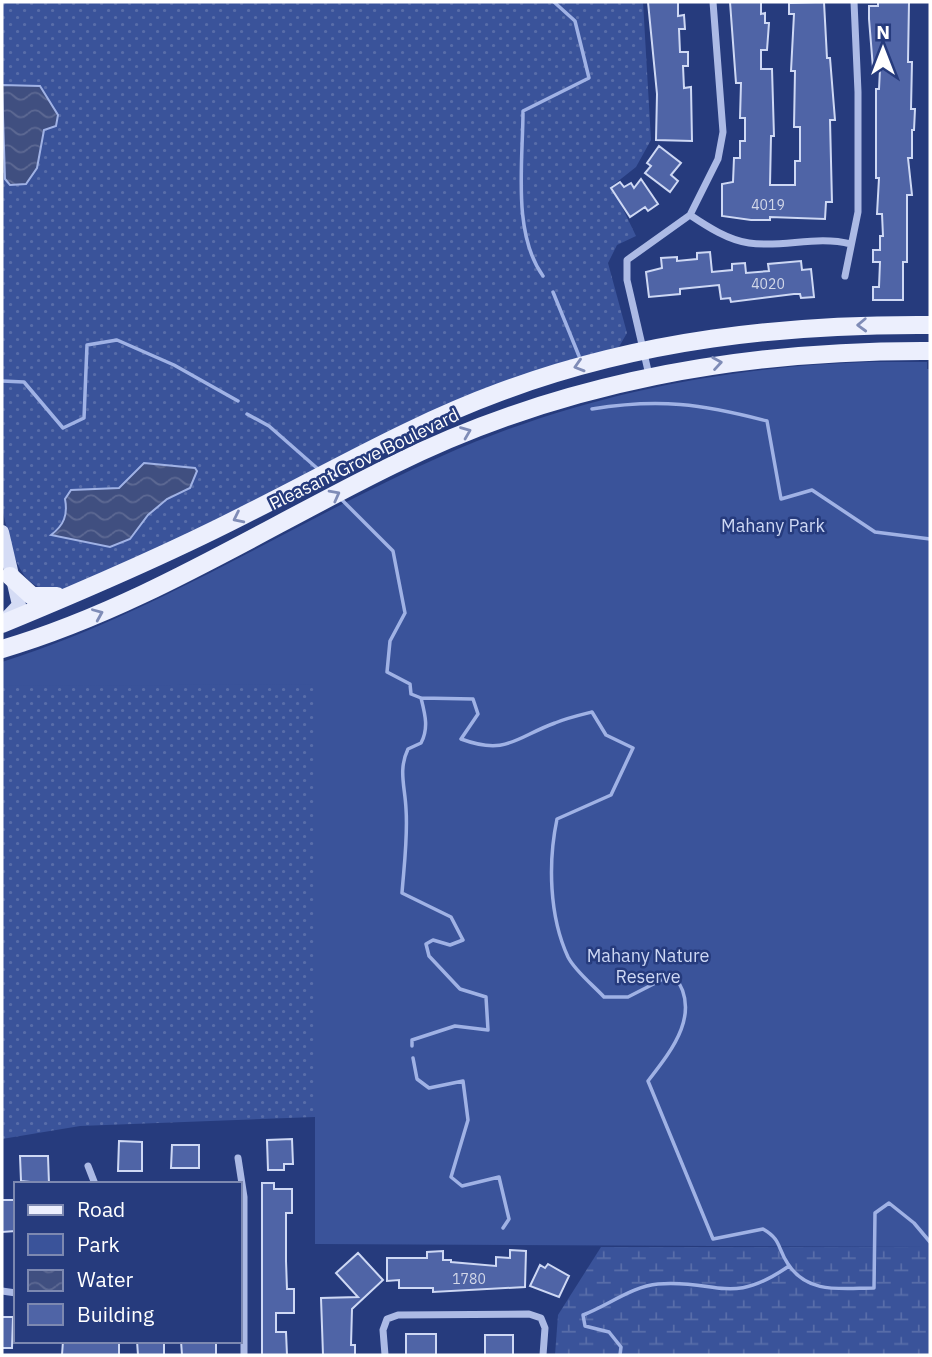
<svg xmlns="http://www.w3.org/2000/svg" width="932" height="1357" font-family="'IBM Plex Sans',sans-serif">
<style>
.grass{fill:url(#grass-dots)}
.wetland{fill:url(#wetland-marsh)}
.park{fill:#3a539a}
.water{fill:url(#water-waves);stroke:#a0b2e5;stroke-width:2}
.lines{fill:none;stroke-linecap:round;stroke-linejoin:round}
.stream{stroke:#a0b2e5;stroke-width:3.5}
.building{fill:#4f64a6;stroke:#ced8f4;stroke-width:2}
.street{stroke:#acbae5;stroke-width:7}
.secondary{stroke:#d5dcf5;stroke-width:14}
.primary{stroke:#eceffd;stroke-width:18}
.oneway{stroke:#7f8cb7}
.labels{text-anchor:middle;dominant-baseline:central;stroke-width:5;stroke-linejoin:round;paint-order:stroke}
.number-label{font-size:14px;fill:#d3d8e9}
.street-label{font-size:18px;fill:#fff;stroke:#263b7d}
.park-label{font-size:18px;fill:#ced8f4;stroke:#263b7d}
</style>
<defs>
<pattern id="grass-dots" width="8" height="8" patternUnits="userSpaceOnUse" patternTransform="scale(1.75)"><rect width="8" height="8" fill="#3a539a"/><path d="M2 2h.1M6 6h.1" fill="none" stroke="#586da9" stroke-width="1.8" stroke-linecap="round"/></pattern>
<pattern id="wetland-marsh" width="20" height="14" patternUnits="userSpaceOnUse" patternTransform="scale(1.75)"><rect width="20" height="14" fill="#3a539a"/><path d="M1 5h8M5 5V1M11 12h8M15 12V8" fill="none" stroke="#586da9"/></pattern>
<pattern id="water-waves" width="16" height="10" patternUnits="userSpaceOnUse" patternTransform="scale(1.75)"><rect width="16" height="10" fill="#404f80"/><path d="M0 5q4-4 8 0t8 0" fill="none" stroke="#5d6993"/></pattern>
</defs>
<rect width="100%" height="100%" fill="#263b7d"/>
<path class="grass" d="M2 2H643L651 140 636 167 612 186 636 236 617 245 608 263 627 333 616 352 448 407 236 513 60 591C14 592 12 544 2 509Z
M2 684H315V1117L80 1126 2 1139Z"/>
<path class="wetland" d="M601 1247H930V1355H555L558 1315Z"/>
<path class="park" d="M868 362H927V369H930V1247L315 1244V684L2 686V662C158 613 293 522 442 456 577 396 720 367 868 362Z"/>
<path class="water" d="M2 85 40 86 58 115 56 126 44 130 37 168 26 184 10 185 5 179Z
M144 463 195 468 197 471 190 488 167 499 148 515 130 539 110 547 51 535C64 525 68 515 65 499L71 490 119 488Z"/>
<g class="lines">
<path class="stream" d="M543 276C512 233 523 162 523 111L589 78 575 21 554 2
M553 292 579 356
M2 381 24 382 63 428 84 418 87 345 117 340 174 365 238 401
M592 409C659 398 702 404 767 421L781 499 812 490 875 532 930 539
M247 414 269 426 318 469
M340 498 393 551 405 613 390 641 387 672 410 684 411 694 421 698 473 699 478 714 461 739C507 756 516 737 555 723 567 718 580 715 592 712L606 735 633 748 611 795 557 819C548 862 549 916 568 957 575 971 593 985 604 997H628L673 974C703 1011 673 1049 648 1081L713 1239 763 1229C782 1240 777 1248 788 1264 808 1295 843 1288 874 1288L875 1213 889 1203 914 1223 930 1242
M412 1046V1040L455 1026 488 1030 486 997 460 989 429 956 426 944 433 940 450 945 463 940 451 917 402 893C404 866 408 837 406 809 405 786 398 770 408 749L421 743C429 728 425 714 421 698
M413 1058 417 1079 429 1088 463 1081 468 1120 451 1177 462 1186 499 1177 509 1219 503 1228
M620 1355 621 1347 609 1332 585 1326 583 1315C607 1306 633 1286 658 1284 718 1279 730 1307 789 1266"/>
</g>
<path class="building" d="M648 2H678V16L684 15 685 29H679L680 52H688V66H683L684 88 691 87 692 141 656 140 657 94Z
M730 2H761V14L765 13V23H769L767 50H761V69H772L774 136H771L770 185H795V161H800V127H794L795 71H791L794 14H789V3L824 2 827 58H830L835 120H830L832 202H826L825 219 770 217V220H751L722 216V184L733 182 734 158H740V141H745V118H740L741 83H736Z
M878 2H909L908 62H912L911 109H915L914 130H912V158H908L912 195H907V262H903V300H873V287H879L880 262H873V250H880V236H883L882 214H877L879 178H876V89H879L880 69 873 68 869 19V6H878Z
M659 146 681 163 671 175 678 181 670 192 645 173 651 166 647 163Z
M641 179 658 204 648 211 645 207 630 217 611 188 620 182 624 187 631 183 634 188Z
M710 252 712 272 732 270V264L745 263 746 273 769 271 768 264 801 261 802 270 811 269 814 297 801 298 800 294H794L731 302 730 298 721 299 719 285 680 289V294L649 297 646 272 662 268 661 258 677 257V261L697 259V253Z
M292 1139 293 1164H284V1170H268L267 1140Z
M119 1141 142 1142V1171H118Z
M172 1145H199V1168H171Z
M20 1156H48L49 1184 21 1181Z
M262 1183H274V1189H292V1213H286V1261L287 1289H294V1313H276V1332H286L287 1355H262Z
M2 1200H16V1231L2 1232Z
M510 1250 526 1251 525 1287 433 1292V1288H399V1280L387 1281V1258H427V1252L443 1251V1260H451V1262L496 1266V1257L510 1258Z
M358 1253 383 1280 352 1309 351 1345H355V1355H323L321 1298 358 1297 336 1273Z
M548 1264 569 1276 559 1297 530 1286 540 1265 545 1268Z
M2 1317H13L12 1348H2Z
M406 1334H436V1355H406Z
M485 1335H513V1355H485Z
M63 1341H119V1355H62Z
M137 1341H164V1355H138Z
M181 1341 216 1343V1355H182Z"/>
<g class="lines">
<path class="street" d="M690 215C708 227 728 240 749 243 784 248 816 235 851 244
M845 276 858 212V92L854 2
M649 375 627 280V260L690 215 718 159 723 132 713 2
M238 1158 244 1197V1355
M88 1166 95 1184
M2 1291 16 1293
M385 1355 383 1330 387 1319 398 1315 529 1314 541 1318 545 1328 543 1355"/>
<path class="secondary" d="M2 532 19 605 3 622"/>
<path class="primary" d="M10 576 32 596H57
M2 624C87 589 171 553 252 511 334 470 413 424 500 392 639 340 783 324 930 325
M2 649C141 608 264 528 393 465 562 381 743 350 930 351"/>
</g>
<defs><path id="oneway-chevron" d="M-2-3.5L2.5 0L-2 3.5" fill="none" stroke-width="1.6" stroke-linecap="round" stroke-linejoin="round" transform="scale(1.75)"/></defs>
<g class="oneway">
<use href="#oneway-chevron" transform="translate(862 325) rotate(178)"/>
<use href="#oneway-chevron" transform="translate(717 363) rotate(-9)"/>
<use href="#oneway-chevron" transform="translate(579 366) rotate(163)"/>
<use href="#oneway-chevron" transform="translate(466 432) rotate(-22)"/>
<use href="#oneway-chevron" transform="translate(335 495) rotate(-28)"/>
<use href="#oneway-chevron" transform="translate(238 518) rotate(154)"/>
<use href="#oneway-chevron" transform="translate(98 614) rotate(-23)"/>
</g>
<g class="labels">
<g class="number-label">
<text x="768" y="205">4019</text>
<text x="768" y="284">4020</text>
<text x="469" y="1279">1780</text>
</g>
<g class="street-label">
<text transform="translate(364 459) rotate(-26)">Pleasant Grove Boulevard</text>
</g>
<g class="park-label">
<text x="773" y="525">Mahany Park</text>
<text x="648" y="955">Mahany Nature<tspan x="648" dy="21">Reserve</tspan></text>
</g>
</g>
<rect width="932" height="1357" fill="none" stroke="#ffffff" stroke-width="7"/>
<rect x="14" y="1182" width="228" height="161" fill="#263b7d" stroke="#7d89b1" stroke-width="2"/>
<rect x="28" y="1205" width="35" height="10" fill="#eceffd" stroke="#7d89b1" stroke-width="2"/>
<text x="77" y="1217" font-size="21" fill="#ffffff">Road</text>
<rect x="28" y="1234" width="35" height="21" fill="#3a539a" stroke="#7d89b1" stroke-width="2"/>
<text x="77" y="1252" font-size="21" fill="#ffffff">Park</text>
<rect x="28" y="1270" width="35" height="21" fill="url(#water-waves)" stroke="#7d89b1" stroke-width="2"/>
<text x="77" y="1287" font-size="21" fill="#ffffff">Water</text>
<rect x="28" y="1304" width="35" height="21" fill="#4f64a6" stroke="#7d89b1" stroke-width="2"/>
<text x="77" y="1322" font-size="21" fill="#ffffff">Building</text>
<g transform="translate(883 49)" stroke="#263b7d" stroke-width="5" paint-order="stroke">
<path d="M0-5L12 26L0 18L-12 26Z" fill="#ffffff"/>
<text y="-10" font-size="19" font-weight="bold" text-anchor="middle" fill="#ffffff">N</text>
</g>
</svg>
